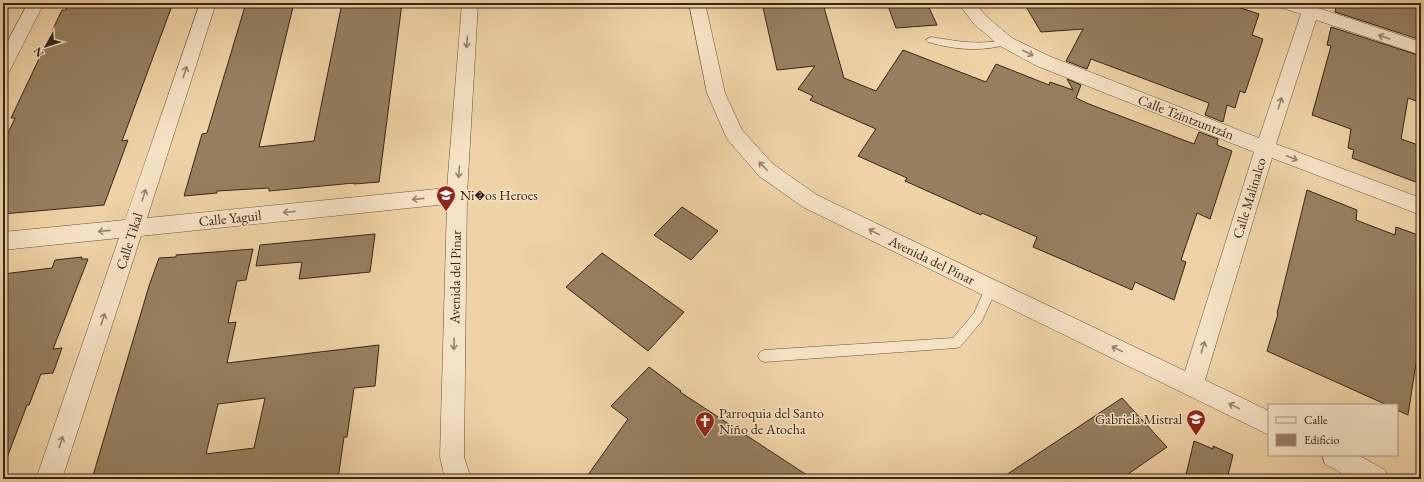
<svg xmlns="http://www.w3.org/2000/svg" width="1424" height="482" font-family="'EB Garamond',serif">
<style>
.building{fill:#977f61;stroke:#382416;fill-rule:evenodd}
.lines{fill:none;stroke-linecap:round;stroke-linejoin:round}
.lane-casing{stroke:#66503a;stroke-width:1}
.street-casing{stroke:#66503a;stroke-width:1}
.lane{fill:#f5e2c5;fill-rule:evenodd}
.street{fill:#f5e2c5;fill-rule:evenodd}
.oneway{stroke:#96836e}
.labels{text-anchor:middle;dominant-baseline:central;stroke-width:3;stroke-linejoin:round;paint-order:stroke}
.street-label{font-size:14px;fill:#382416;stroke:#f5e2c5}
.poi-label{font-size:14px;fill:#382416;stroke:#f5e2c5;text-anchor:start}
</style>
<rect width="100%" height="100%" fill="#efd3a6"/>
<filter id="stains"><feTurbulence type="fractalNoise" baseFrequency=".005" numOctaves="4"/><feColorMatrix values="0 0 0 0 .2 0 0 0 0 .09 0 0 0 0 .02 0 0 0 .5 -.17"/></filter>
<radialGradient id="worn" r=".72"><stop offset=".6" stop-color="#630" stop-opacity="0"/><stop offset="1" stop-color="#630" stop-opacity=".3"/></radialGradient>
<path class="building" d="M69 3H173L122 141 128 140 104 205 3 214V144L15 118H11L62 10H66Z
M246 3H294L259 147 314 141 342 3H402L379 182 354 184V183L269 191V188L217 191V193L184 196 202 134 207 133Z
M762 3H819L820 5 823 4 844 78 876 91 903 50 986 82 996 64 1049 85 1050 82 1073 90 1067 79 1081 85 1076 98 1089 104 1194 144 1199 132 1218 139 1217 145 1232 151 1210 219 1197 213 1181 260 1186 262 1174 300 1135 282 1132 290 1061 259 1033 247 1037 237 982 213 981 215 905 181 907 178 858 156 876 129 810 100 813 96 798 89 815 66 777 70Z
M887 3H927L937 25 896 28Z
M1043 3H1226L1259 14 1252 35 1263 39 1245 93 1240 91 1235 108 1227 105 1223 122 1205 115 1209 103 1091 59 1087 69 1066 61 1083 29 1041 32 1025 5Z
M1337 3H1421V40L1335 12Z
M1331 27 1421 56V103L1408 98 1401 139 1421 146V184L1352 158 1354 150 1348 148 1351 129 1312 115 1331 46 1327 45Z
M1307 190 1357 210 1356 220 1395 235 1396 227 1421 236V365L1416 363 1408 415 1397 410V405H1387L1267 351 1278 314 1277 313Z
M682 207 718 231 691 260 654 235Z
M375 234 370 272 299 279 302 262 256 266 260 245Z
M253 249 246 280 237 281 228 323 236 322 227 363 379 345 375 386 354 388 347 437H344L338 479H92L149 286 159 258 176 257V255ZM265 398 254 448 206 454 218 404Z
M602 253 684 312 648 351 566 287Z
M82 257 81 259H88L53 349 62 348 53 373 41 374 29 405H27L5 463H3V274L52 268 55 260Z
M649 367 681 391 680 392 813 479H585L628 419 611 406Z
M1122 398 1167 447 1121 479H1000Z
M1194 441 1213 449V446L1233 455 1227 479H1185Z"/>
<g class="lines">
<defs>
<path id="lane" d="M931 37C957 41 980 46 1006 39L1011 42 1009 44C982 52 955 50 928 42L926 40Z
M991 283 995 284 997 288 982 321 960 347 956 348 764 362 760 360 758 356 760 352 764 350 953 338 974 313 987 284Z"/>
<path id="street" d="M28 3H44L9 72 3 73V50Z
M200 3H216L147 218 447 188 462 3H478L467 195 464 457 471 479H445L440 457 447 204 141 236 62 479H36L119 238 3 250V232L125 220Z
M689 3H705L725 93 742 130 773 164 817 195 1185 371 1254 152 1037 66 1000 46 974 24 958 3H975L986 16 1012 38 1049 56 1259 138 1301 14 1279 7 1277 3H1303L1421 42V55L1316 20 1276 144 1421 198V215L1272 158 1205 380 1269 411V435L803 207 759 176 727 139 707 93Z
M1322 455H1358L1385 470 1389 479H1352L1325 464Z"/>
</defs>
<use href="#lane" class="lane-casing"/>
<use href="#street" class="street-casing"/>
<use href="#lane" class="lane"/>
<use href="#street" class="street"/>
</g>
<defs><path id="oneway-shaft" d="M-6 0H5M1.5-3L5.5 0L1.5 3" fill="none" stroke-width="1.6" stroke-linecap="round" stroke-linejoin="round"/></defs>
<g class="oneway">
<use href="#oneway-shaft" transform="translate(1384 37) rotate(-161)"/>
<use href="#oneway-shaft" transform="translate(467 42) rotate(94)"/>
<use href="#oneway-shaft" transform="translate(1028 53) rotate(27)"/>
<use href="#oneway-shaft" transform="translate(185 72) rotate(-72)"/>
<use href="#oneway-shaft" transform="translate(1280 103) rotate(-72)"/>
<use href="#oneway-shaft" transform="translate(1292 158) rotate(21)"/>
<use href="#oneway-shaft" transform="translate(763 166) rotate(-134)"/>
<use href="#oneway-shaft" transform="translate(459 172) rotate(94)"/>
<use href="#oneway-shaft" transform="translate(144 195) rotate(-72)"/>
<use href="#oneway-shaft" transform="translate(418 199) rotate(174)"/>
<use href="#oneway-shaft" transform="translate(289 212) rotate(174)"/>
<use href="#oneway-shaft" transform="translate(104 231) rotate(174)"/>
<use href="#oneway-shaft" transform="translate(874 232) rotate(-154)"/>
<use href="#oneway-shaft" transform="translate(103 319) rotate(-72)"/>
<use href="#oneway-shaft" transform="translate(454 344) rotate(91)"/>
<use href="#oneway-shaft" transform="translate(1203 347) rotate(-73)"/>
<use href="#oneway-shaft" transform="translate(1117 349) rotate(-154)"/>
<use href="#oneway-shaft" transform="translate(1234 406) rotate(-154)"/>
<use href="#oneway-shaft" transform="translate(61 442) rotate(-72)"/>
</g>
<defs>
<symbol id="school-pin" viewBox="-11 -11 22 30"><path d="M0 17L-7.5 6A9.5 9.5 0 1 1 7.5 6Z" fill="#8f2418" stroke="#f5e2c5"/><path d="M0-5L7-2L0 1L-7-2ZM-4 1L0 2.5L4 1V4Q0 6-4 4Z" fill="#fff"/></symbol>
<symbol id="church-pin" viewBox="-11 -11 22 30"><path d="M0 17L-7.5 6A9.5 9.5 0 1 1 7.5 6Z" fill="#8f2418" stroke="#f5e2c5"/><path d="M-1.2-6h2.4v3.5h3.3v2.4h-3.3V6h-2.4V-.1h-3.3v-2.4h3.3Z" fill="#fff"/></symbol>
</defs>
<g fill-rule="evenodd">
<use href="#school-pin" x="435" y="184" width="22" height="30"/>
<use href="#school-pin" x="1185" y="408" width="22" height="30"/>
<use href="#church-pin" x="694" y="410" width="22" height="30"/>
</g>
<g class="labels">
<g class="street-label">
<text transform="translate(1186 117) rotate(21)">Calle Tzintzuntzán</text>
<text transform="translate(1249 198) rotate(-73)">Calle Malinalco</text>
<text transform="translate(230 218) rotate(-6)">Calle Yaguil</text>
<text transform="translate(129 241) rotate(-72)">Calle Tikal</text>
<text transform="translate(932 260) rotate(26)">Avenida del Pinar</text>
<text transform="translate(455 277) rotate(-89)">Avenida del Pinar</text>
</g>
<g class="poi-label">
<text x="460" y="195">Ni�os Heroes</text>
<text x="719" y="413">Parroquia del Santo<tspan x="719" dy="16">Niño de Atocha</tspan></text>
<text x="1182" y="419" text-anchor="end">Gabriela Mistral</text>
</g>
</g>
<rect width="1424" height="482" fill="none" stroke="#efd3a6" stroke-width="16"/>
<rect x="4" y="4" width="1416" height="474" fill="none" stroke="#382416" stroke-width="2"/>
<rect x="8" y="8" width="1408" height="466" fill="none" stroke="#382416"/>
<rect x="1268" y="404" width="130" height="52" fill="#f5e2c5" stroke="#a9967f"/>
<rect x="1276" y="417" width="20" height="6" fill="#f5e2c5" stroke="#a9967f"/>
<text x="1304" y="424" font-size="12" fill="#382416">Calle</text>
<rect x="1276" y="434" width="20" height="12" fill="#977f61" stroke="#a9967f"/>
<text x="1304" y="444" font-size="12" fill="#382416">Edificio</text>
<g transform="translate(46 46) rotate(231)" stroke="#f5e2c5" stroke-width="3" paint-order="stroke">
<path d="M0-3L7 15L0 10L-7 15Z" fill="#382416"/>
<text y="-6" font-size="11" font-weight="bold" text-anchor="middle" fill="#382416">N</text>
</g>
<rect width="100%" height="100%" filter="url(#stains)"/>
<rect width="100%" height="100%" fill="url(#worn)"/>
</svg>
